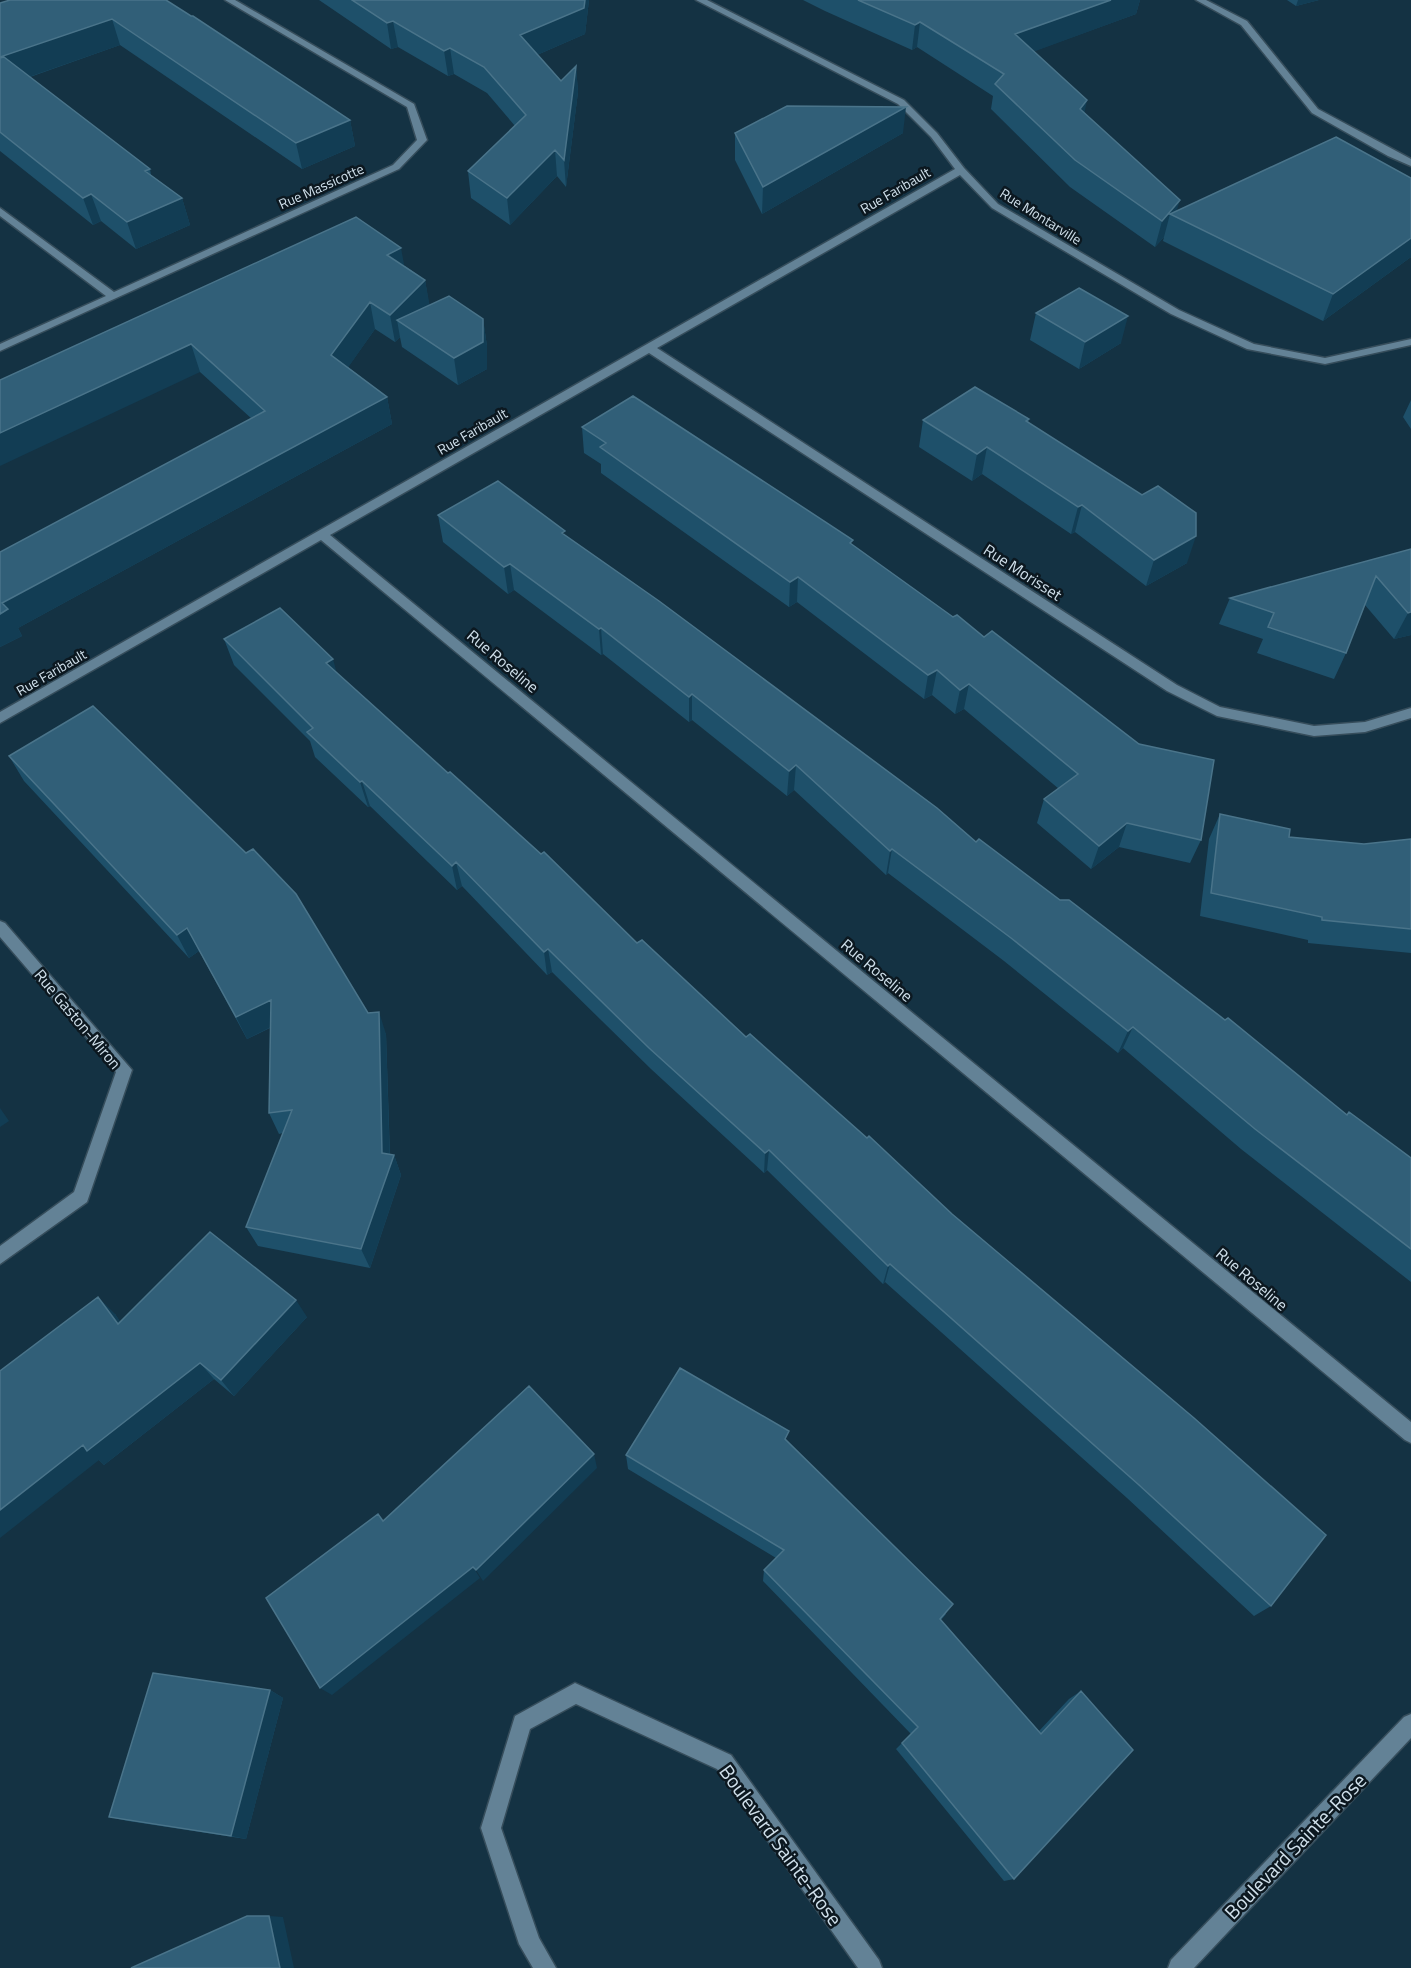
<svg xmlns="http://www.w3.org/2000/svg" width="1411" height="1968" font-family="'Titillium Web',sans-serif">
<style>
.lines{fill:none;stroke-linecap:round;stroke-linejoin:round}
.street-casing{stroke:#364d5b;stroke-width:3}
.secondary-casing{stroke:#364d5b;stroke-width:3}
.street{fill:#638296;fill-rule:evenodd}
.secondary{fill:#638296;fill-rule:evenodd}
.wall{fill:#1e506a}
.shaded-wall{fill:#123d54}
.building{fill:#315f78;stroke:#4a748a;stroke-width:1.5}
.labels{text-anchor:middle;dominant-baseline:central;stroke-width:5;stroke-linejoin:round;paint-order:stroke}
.far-street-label{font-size:14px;fill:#d0e0eb;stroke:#0c1820}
.street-label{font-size:16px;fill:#d0e0eb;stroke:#0c1820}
.near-street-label{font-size:20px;fill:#d0e0eb;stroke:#0c1820}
</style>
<rect width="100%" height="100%" fill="#143243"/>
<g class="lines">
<defs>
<path id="street" d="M225 0H235L414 104 427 140 399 169 0 351V344L106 296 0 216V208L114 292 393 165 417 140 407 107Z
M696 0H707L904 100 937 133 964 168 998 204 1179 310 1254 344 1325 358 1411 339V345L1325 364 1247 349 1171 314 992 208 960 175 657 348 1177 685 1220 707 1314 726 1365 722 1411 708V718L1365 732 1314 736 1217 716 1167 691 649 353 330 535 1411 1422V1443L1405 1440 321 540 0 723V712L955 169 931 137 898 104Z
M1196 0H1206L1247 21 1318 109 1411 159V166L1388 156 1312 113 1241 25Z
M0 921 5 923 132 1070 87 1202 0 1264V1246L74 1192 116 1072 0 937Z
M575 1683 731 1755 879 1960 882 1968H858L717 1769 576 1704 530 1729 501 1828 539 1938 556 1968H533L519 1944 481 1828 515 1716Z"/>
<path id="secondary" d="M1411 1714V1738L1194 1968H1168L1171 1960 1404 1717Z"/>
</defs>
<use href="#street" class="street-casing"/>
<use href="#secondary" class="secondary-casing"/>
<use href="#street" class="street"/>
<use href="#secondary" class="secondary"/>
</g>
<path class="wall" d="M166 0 350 120 355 146 302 169 120 45 30 77 150 169 151 175 182 198 190 225 136 249 101 221 93 225 0 151V3Z
M319 0H589L585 34 537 55 561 81 576 66 578 92 566 187 557 176 510 225 471 198 468 171 515 126 487 93 454 74 448 76 398 47 391 49Z
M803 0H1140L1136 14 1034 51 1085 113 1177 211 1411 178V257L1323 321 1163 241 1164 237 1155 247 1070 187 991 109 993 96 917 47 912 50 825 11Z
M1287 0H1319L1296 6Z
M735 133H903L762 214 735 160Z
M405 266 425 280 429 305 483 319 487 346V369L458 385 402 347 400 337 395 342 375 329 348 367 387 397 392 424 18 628 22 636 0 647V552L252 419 200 372 0 380Z
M1036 313 1121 343 1079 369 1030 340Z
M1411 400V429L1403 417Z
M1029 419 1028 423 1187 563 1146 586 1075 532 1071 534 982 474 972 481 919 447 923 420Z
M582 427 853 545 1201 840 1190 863 1119 847 1091 869 1037 823 1044 799 1059 789 964 709 955 714 932 695 924 699 797 602 789 607 601 473V464L584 453Z
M438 515 565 536 976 842 1060 900 1347 1115 1411 1158V1282L1241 1149 1123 1048 1118 1053 1004 961 888 873 886 875 794 790 787 796 692 720 689 722 603 654 601 655 514 590 508 594 443 542Z
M1411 549V635L1394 639 1365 605 1346 653 1334 679 1257 653 1263 639 1219 624 1230 598Z
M224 639 336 672 1271 1606 1254 1616 1127 1498 885 1282 883 1284 767 1170 764 1173 651 1069 552 972 547 975 462 886 457 890 370 806 368 807 315 757 310 741 234 665Z
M9 756 368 1013 386 1034 390 1155H394L401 1175 370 1268 258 1246 246 1227 283 1133 279 1134 269 1113 270 1028 247 1039 199 951 189 958 24 781Z
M1220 814 1289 837 1364 844 1411 839V953L1308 943V940L1200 916 1209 839Z
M115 1314 120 1322 307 1317 234 1396 214 1379 104 1465 99 1460Z
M787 1441 946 1614 941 1620 1039 1731 1069 1699 1081 1691 1014 1879 1004 1881 896 1749 911 1734 763 1581 764 1570 776 1558 628 1469 626 1455Z
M270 1690 283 1698 246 1839 128 1821 109 1817Z"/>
<path class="shaded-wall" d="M585 0H589L585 34 523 61 520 35Z
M1111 0H1140L1136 14 1011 60 1015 34Z
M1298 0H1319L1296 6Z
M112 19 120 45 6 85 0 57Z
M393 21 398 47 391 49 387 23Z
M920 22 917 47 912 50 915 25Z
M450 48 454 74 448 76 444 51Z
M576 66 578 92 566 187 564 160Z
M1087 100 1082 126 1080 109Z
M906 107 903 133 762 214 763 187Z
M350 120 355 146 302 169 296 143Z
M555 150 557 176 510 225 507 198Z
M91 194 101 221 93 225 83 198Z
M182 198 190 225 136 249 127 222Z
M1180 200 1175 216 1170 214 1164 237 1155 247 1162 221Z
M1411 238V257L1323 321 1333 294Z
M401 248 406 275 387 255Z
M425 280 430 307 397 320 400 337 395 342 390 315Z
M370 302 375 329 338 382 331 355Z
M1128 316 1121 343 1079 369 1085 342Z
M483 319 487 346V369L458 385 454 358Z
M191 344 200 372 0 466V433Z
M387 397 392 424 18 628 22 636 0 647V614L2 603Z
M987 447 982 474 972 481 977 454Z
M1082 505 1075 532 1071 534 1078 507Z
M1196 536 1187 563 1146 586 1154 560Z
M510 564 514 590 508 594 504 567Z
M798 577 797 602 789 607 790 582Z
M1411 612V635L1394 639 1408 613Z
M601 628 603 654 601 655 599 629Z
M333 659 340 685 326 663Z
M937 670 932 695 924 699 928 675Z
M969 684 964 709 955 714 960 690Z
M692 694V720L689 722V697Z
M796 765 794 790 787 796 789 771Z
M362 781 370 806 368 807 360 782Z
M1127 823 1119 847 1091 869 1099 846Z
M892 849 888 873 886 875 890 851Z
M456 862 462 886 457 890 452 866Z
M187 928 199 951 189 958 177 935Z
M548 949 552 972 547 975 544 952Z
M271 1000 281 1022 247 1039 236 1017Z
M379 1012 386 1034 390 1165 394 1155 401 1175 370 1268 361 1249 382 1153Z
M1133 1027 1123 1048 1118 1053 1128 1031Z
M0 1108 9 1121 0 1127Z
M769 1150 767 1170 764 1173 765 1153Z
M890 1264 885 1282 883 1284 888 1266Z
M98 1297 115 1314 134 1341 118 1324Z
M296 1300 307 1317 234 1396 221 1380Z
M200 1363 214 1379 104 1465 99 1460 0 1538V1510L83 1445Z
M594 1454 597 1468 483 1581 476 1570Z
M473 1567 480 1578 332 1695 320 1688Z
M270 1690 283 1698 246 1839 231 1836Z
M269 1916 283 1917 294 1968H280Z"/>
<path class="building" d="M10 0H166L191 16H193L350 120 296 143 112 19 0 57V3Z
M352 0H585L584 8 520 35 561 81 576 66 564 160 555 150 507 198 468 171 526 115 484 67 450 48 444 51 393 21 387 23Z
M858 0H1111L1015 34 1087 100 1080 109 1180 200 1162 221 1075 160 995 84 1004 74 920 22 915 25Z
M4 57 150 169 145 171 182 198 127 222 91 194 83 198 0 132V58Z
M787 106 906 107 763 187 735 133Z
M1336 137 1411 178V238L1333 294 1170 214Z
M356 217 401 248 387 255 425 280 390 315 370 302 331 355 387 397 2 603 8 609 0 614V552L265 411 191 344 0 433V380Z
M1079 288 1128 316 1085 342 1036 313Z
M449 296 483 319V342L454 358 397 320Z
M975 387 1029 419 1026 421 1142 495 1158 486 1196 513V536L1154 560 1082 505 1078 507 987 447 977 454 923 420Z
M633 396 853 540 850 543 953 617 957 615 984 637 992 631 1139 744 1214 760 1201 840 1127 823 1099 846 1044 799 1078 774 969 684 960 690 937 670 928 675 798 577 790 582 600 447 606 443 582 427Z
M498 481 565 531 562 533 659 601 937 808 976 842 979 839 1060 900H1069L1225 1020 1228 1018 1347 1115 1349 1112 1411 1158V1249L1255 1129 1133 1027 1128 1031 1011 938 892 849 890 851 796 765 789 771 692 694 689 697 601 628 599 629 510 564 504 567 438 515Z
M1411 549V612L1408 613 1376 576 1346 653 1268 627 1274 613 1230 598Z
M280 608 333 659 326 663 448 773 450 772 541 854 544 852 637 943 642 940 746 1037 750 1034 867 1138 869 1136 952 1214 1194 1418 1326 1535 1271 1606 1139 1485 890 1264 888 1266 769 1150 765 1153 649 1048 548 949 544 952 456 862 452 866 362 781 360 782 307 732 313 728 224 639Z
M93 706 246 853 253 849 296 894 368 1013 379 1012 382 1153 394 1155 361 1249 246 1227 292 1110 269 1113 271 1000 236 1017 187 928 177 935 9 756Z
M1220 814 1290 829 1289 837 1364 844 1411 839V929L1322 920V917L1211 893Z
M210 1232 296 1300 221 1380 200 1363 87 1451 83 1445 0 1510V1371L98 1297 118 1324Z
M680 1368 789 1431 785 1439 953 1604 940 1619 1041 1734 1081 1691 1133 1750 1014 1879 902 1743 918 1727 764 1570 784 1550 626 1455Z
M529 1386 594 1454 476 1570 473 1567 320 1688 266 1598 378 1514 383 1521Z
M153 1673 270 1690 231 1836 109 1817Z
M247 1916H269L280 1968H131Z"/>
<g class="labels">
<g class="far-street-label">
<text transform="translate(321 186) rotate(-24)">Rue Massicotte</text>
<text transform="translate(895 190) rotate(-30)">Rue Faribault</text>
<text transform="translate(1041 216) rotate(32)">Rue Montarville</text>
<text transform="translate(472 431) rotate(-30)">Rue Faribault</text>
<text transform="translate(51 672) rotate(-30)">Rue Faribault</text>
</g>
<g class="street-label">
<text transform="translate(1023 572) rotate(33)">Rue Morisset</text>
<text transform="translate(503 661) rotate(40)">Rue Roseline</text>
<text transform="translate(877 970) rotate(40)">Rue Roseline</text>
<text transform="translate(78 1019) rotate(50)">Rue Gaston-Miron</text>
<text transform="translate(1252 1279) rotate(40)">Rue Roseline</text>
</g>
<g class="near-street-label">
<text transform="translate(781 1845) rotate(54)">Boulevard Sainte-Rose</text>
<text transform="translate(1295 1846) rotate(-46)">Boulevard Sainte-Rose</text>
</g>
</g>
</svg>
